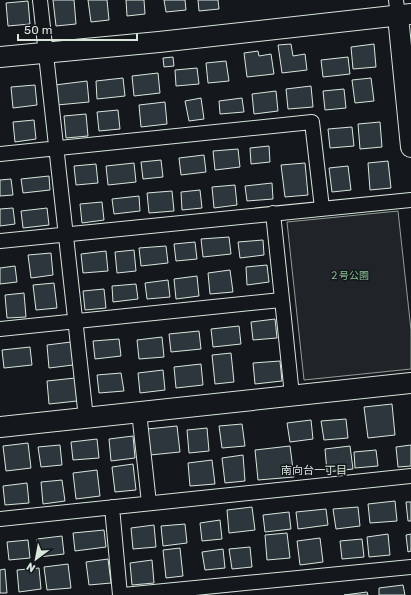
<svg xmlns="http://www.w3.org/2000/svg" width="411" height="595" font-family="Rubik,'Noto Sans JP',sans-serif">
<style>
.green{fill:#202428;stroke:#939e99}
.building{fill:#2c363c;stroke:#d8e6dc}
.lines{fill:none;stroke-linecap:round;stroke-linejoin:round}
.street-casing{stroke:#d8e6dc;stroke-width:16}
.secondary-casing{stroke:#d8e6dc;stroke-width:22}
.street{stroke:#14181c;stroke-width:14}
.secondary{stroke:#14181c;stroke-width:20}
.labels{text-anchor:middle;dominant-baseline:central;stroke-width:3;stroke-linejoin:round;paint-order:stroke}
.park-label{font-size:10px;fill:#8ac095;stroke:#14181c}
.neighbourhood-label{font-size:11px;fill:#d8e6dc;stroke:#14181c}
</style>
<rect width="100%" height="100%" fill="#14181c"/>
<path class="green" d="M398 211 411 330V369L304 380 287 222Z"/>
<path class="building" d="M53 0H74L76 24 56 26Z
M88 0H107L109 20 91 22Z
M126 0H144L145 14 127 16Z
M164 0H185L186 10 166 12Z
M198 0H218L219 9 199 11Z
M28 1 30 24 8 26 6 3Z
M291 44 293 56 305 54 307 70 282 73 278 45Z
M374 44 376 67 353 69 351 47Z
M258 51 259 56 271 54 274 74 247 77 244 53Z
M173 57 174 66 164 67 163 58Z
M348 57 350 74 323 77 321 60Z
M226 61 229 81 208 83 206 63Z
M197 68 199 84 176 86 175 70Z
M158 73 160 93 134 96 132 76Z
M123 78 125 96 97 99 96 81Z
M371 78 374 101 355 103 352 80Z
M87 81 89 102 57 105 55 85Z
M35 85 37 105 13 108 11 87Z
M311 86 313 107 288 109 286 89Z
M344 89 346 108 325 110 323 91Z
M276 91 278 111 254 114 252 94Z
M201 98 204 119 189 121 185 101Z
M242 98 244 112 220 114 219 101Z
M165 102 167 124 141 127 139 105Z
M118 110 120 129 99 131 97 112Z
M86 114 88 136 66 138 64 116Z
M34 120 36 139 15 142 13 122Z
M380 122 382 147 360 149 358 124Z
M352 127 354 146 330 148 328 129Z
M269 146 270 162 251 164 250 148Z
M238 149 240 167 215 170 213 151Z
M204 155 206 172 181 175 179 158Z
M161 160 163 177 143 179 141 162Z
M388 161 391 188 370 190 368 163Z
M134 163 136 182 108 185 106 166Z
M305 163 308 195 285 197 281 165Z
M96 164 98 183 76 185 74 166Z
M348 166 351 190 332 192 329 168Z
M49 176 50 190 23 193 21 179Z
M11 179 13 195 0 196V180Z
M272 183 273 199 247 201 245 186Z
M235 185 237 205 214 208 212 187Z
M200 190 202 208 182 210 181 192Z
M172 191 174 211 149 213 147 193Z
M139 196 140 211 114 214 112 199Z
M102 202 104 220 82 223 80 204Z
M13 208 15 224 0 226V209Z
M47 208 49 225 23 228 21 211Z
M229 237 231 254 203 257 201 239Z
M263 240 264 255 240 258 238 242Z
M195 242 197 259 176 261 174 244Z
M166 246 168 263 141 266 139 248Z
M134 250 136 271 117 273 115 252Z
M106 251 108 271 83 273 81 254Z
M51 253 53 275 31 278 28 255Z
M267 265 269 282 247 285 246 267Z
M15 266 17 282 0 284V268Z
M230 270 233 292 210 294 208 273Z
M197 276 199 296 176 299 174 279Z
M168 280 170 297 147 299 145 283Z
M54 283 57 308 36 310 33 285Z
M136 284 138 299 113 302 112 286Z
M104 289 106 308 85 310 83 291Z
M24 293 26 317 7 318 5 295Z
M275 319 277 338 253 340 251 322Z
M239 326 241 344 213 347 211 329Z
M199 331 201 349 171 352 169 334Z
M162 337 164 357 139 359 137 340Z
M119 339 121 356 95 359 93 341Z
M71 342 73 365 49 368 47 345Z
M30 347 32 365 4 368 2 350Z
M231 353 234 382 215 384 212 355Z
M280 361 282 381 255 384 253 363Z
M201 364 203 385 176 388 174 367Z
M163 370 165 390 140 393 138 373Z
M121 373 124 391 99 393 97 375Z
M75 378 77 401 49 404 47 381Z
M392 404 395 435 368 438 364 407Z
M346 419 348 438 324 440 321 421Z
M311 420 313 439 290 442 287 423Z
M242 424 245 446 222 448 219 426Z
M177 426 180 452 150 455 147 429Z
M207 428 209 451 189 453 187 430Z
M133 436 135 458 111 461 109 439Z
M97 439 99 458 73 460 71 442Z
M28 443 31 468 6 471 3 446Z
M60 445 62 465 41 467 38 447Z
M411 445V466L398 467 396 447Z
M290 446 294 477 258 480 255 450Z
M350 446 353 469 327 472 325 449Z
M376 450 378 466 355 468 354 452Z
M243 455 245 481 225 483 222 458Z
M212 460 215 484 190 486 188 463Z
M133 464 136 490 115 492 112 467Z
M97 470 100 496 76 499 73 473Z
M62 480 65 501 43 504 41 482Z
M27 483 29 503 5 505 3 486Z
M395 501 397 521 370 523 368 504Z
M406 502H411V521H408Z
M252 507 255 530 229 533 227 510Z
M358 507 360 526 336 529 333 509Z
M326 509 328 525 298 529 296 512Z
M289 512 291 529 265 532 263 515Z
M220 520 222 539 202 541 200 523Z
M185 524 187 543 163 546 161 526Z
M154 525 156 547 133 549 131 528Z
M104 530 106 547 75 551 73 533Z
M287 533 290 558 267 560 265 535Z
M388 534 390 555 369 557 367 537Z
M411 534V551L408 552 406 535Z
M62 536 64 554 39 557 37 539Z
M320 538 323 562 300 565 297 541Z
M362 539 364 557 342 559 340 541Z
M28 540 30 558 9 560 7 542Z
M250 547 252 567 232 569 229 549Z
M180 548 183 576 166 578 163 550Z
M223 549 225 568 205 570 202 552Z
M108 559 111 583 89 585 86 562Z
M152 560 154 583 132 585 130 563Z
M68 564 71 588 47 590 44 567Z
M39 568 41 589 19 592 17 570Z
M5 569 7 593H0V570Z
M403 585 405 595H379V588Z
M367 592 368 595H344Z"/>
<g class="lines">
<defs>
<path id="street" d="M40 0 86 418
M396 0 398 16
M0 154 312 122 322 208
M273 213 292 395
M0 241 411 200
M0 329 281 300
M139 412 149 503
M112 507 120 595
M0 519 411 476
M123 595 411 567"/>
<path id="secondary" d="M398 16 411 147
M0 57 159 42 411 14
M0 427 411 383"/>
</defs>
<use href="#street" class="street-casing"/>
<use href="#secondary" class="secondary-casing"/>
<use href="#street" class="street"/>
<use href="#secondary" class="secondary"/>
</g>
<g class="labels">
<g class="park-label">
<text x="349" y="276">２号公園</text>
</g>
<g class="neighbourhood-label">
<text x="314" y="470">南向台一丁目</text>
</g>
</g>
<g transform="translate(36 559) rotate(212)" stroke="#14181c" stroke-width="3" paint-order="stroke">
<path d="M0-3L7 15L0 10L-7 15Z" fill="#d8e6dc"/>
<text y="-6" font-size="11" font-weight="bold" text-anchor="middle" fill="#d8e6dc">N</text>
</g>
<path d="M18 34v6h119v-6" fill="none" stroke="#d8e6dc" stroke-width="2"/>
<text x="24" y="34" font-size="12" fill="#d8e6dc" stroke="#14181c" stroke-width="3" paint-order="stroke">50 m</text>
</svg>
